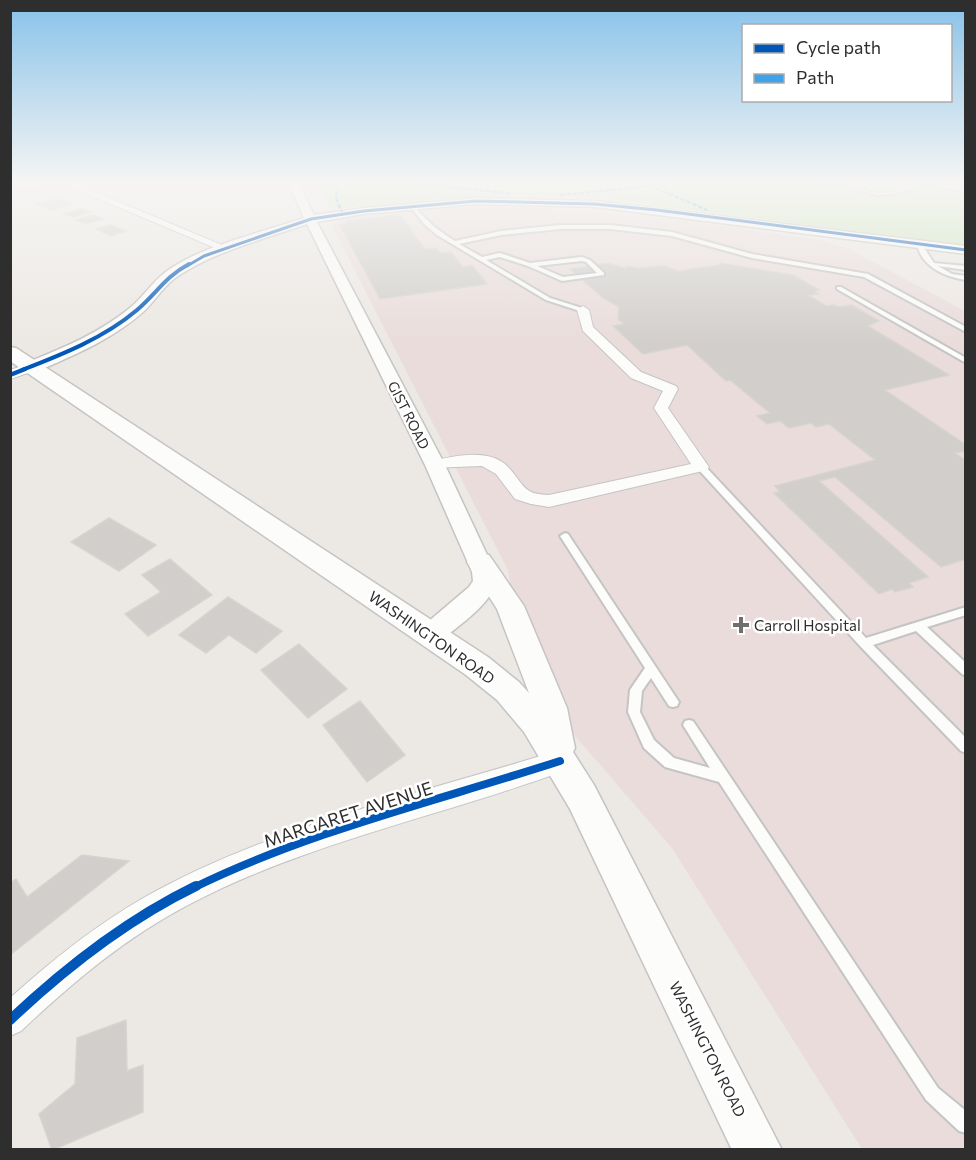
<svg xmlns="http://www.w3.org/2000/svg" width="976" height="1160" font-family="Commissioner,sans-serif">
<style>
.medical{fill:#e9dcdb}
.green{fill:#cee6be}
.pitch{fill:#d9eabb}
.building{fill:#d1cecb;stroke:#d7d4d0;stroke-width:1.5}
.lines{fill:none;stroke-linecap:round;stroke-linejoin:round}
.service-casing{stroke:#c5c4c5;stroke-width:4}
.minor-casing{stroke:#c5c4c5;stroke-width:2}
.tertiary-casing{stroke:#c5c4c5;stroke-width:3}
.secondary-casing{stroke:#c5c4c5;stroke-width:3}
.service{fill:#fcfcfb;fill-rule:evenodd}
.minor{fill:#fcfcfb;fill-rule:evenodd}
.tertiary{fill:#fcfcfb;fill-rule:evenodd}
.secondary{fill:#fcfcfb;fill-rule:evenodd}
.quiet{stroke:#3ea3eb;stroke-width:2;stroke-dasharray:4.5 2;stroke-linecap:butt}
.cycleway-far4-casing{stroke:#fff;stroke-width:4.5}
.cycleway-far3-casing{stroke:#fff;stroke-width:6}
.cycleway-far2-casing{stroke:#fff;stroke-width:8}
.cycleway-far1-casing{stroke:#fff;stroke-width:11}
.cycleway-casing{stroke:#fff;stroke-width:14}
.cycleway-far4{stroke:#0057b8;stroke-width:3}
.cycleway-far3{stroke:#0057b8;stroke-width:4}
.cycleway-far2{stroke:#0057b8;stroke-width:4.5}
.cycleway-far1{stroke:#0057b8;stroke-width:8}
.cycleway{stroke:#0057b8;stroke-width:10}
.poi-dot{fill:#706f6e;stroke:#fff;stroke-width:2}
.labels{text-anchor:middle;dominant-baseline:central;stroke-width:5;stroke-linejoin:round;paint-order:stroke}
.far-street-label{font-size:14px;fill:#2e2e2e;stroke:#fff}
.poi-label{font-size:15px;fill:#2e2e2e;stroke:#fff;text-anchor:start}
.street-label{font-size:15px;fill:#2e2e2e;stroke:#fff}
.near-street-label{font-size:18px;fill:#2e2e2e;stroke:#fff}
</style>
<rect width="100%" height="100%" fill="#ece8e4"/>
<path class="medical" d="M476 206 546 208 685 220 819 240 849 249 965 311V1149H862L672 848 526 679 508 570 331 224 345 219 397 211Z"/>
<path class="green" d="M316 182H965V245L591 197 495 195 331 208Z"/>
<path class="pitch" d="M439 182H649L652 183C589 195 501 202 439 182Z"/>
<path class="building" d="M29 185 38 190 23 194 11 189Z
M58 199 72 204 51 210 37 204Z
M81 209 90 212 74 217 64 214Z
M93 215 104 219 85 224 75 220Z
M400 215 425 249 436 248 440 253 451 252 463 267 472 265 487 284 380 299 340 225 348 224 347 221Z
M111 225 126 231 111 236 96 229Z
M607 263 625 268 627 266 638 268 664 266 679 271 719 265 720 263 793 275 819 290 815 291 819 294 808 295 826 306 834 305 839 307 852 305 879 321 868 326 949 375 885 390 966 445V451L955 453 966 461V559L941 567 835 477 819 481 928 577 909 583 913 587 895 592 892 589 879 594 774 493 780 492 775 486 875 460 829 424 816 427 811 423 789 428 780 421 767 424 757 416 770 413 730 380 726 381 687 345 643 354 613 326 624 324 618 319 619 307 603 298 570 269Z
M109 518 156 545 119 571 71 542Z
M170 559 212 595 148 636 125 614 161 592 142 575Z
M228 597 282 631 256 653 229 635 206 653 179 635Z
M299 644 347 689 308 718 261 670Z
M360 701 405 755 367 782 323 725Z
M82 855 129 861 10 955V883L16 879 27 897Z
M126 1020 127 1071 143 1065V1112L52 1150 39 1114 75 1084 77 1038Z"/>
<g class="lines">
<defs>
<path id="service" d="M827 182C844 182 860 191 878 193 897 194 903 186 919 182 933 179 952 186 966 189V192L925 183 900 193 877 195Z
M409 205H413C426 220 438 231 455 241L501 231 561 225H610L672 232 752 254 868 274 966 327V332L864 277 752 258 672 236 610 229H561L501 235 459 244 482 257 500 253 530 263 582 257 590 260 604 273V275L562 281 528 266 500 257 486 260 550 298 585 309 586 310 583 312 546 300 437 235 425 225ZM582 261 586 262 597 273 563 277 537 266Z
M917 243H921L934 263 966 266V270L938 266 952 274 966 276V280C945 277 920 266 917 243Z
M837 287H841L966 358V363L837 289Z
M701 464 704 465 866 638 966 607V615L927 627 966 663V676L962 674 916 631 873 645 966 738V753L961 751 860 646 698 469 697 467Z
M565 533 568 534 679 702 677 706 673 707 669 706 651 678 642 691 640 712 654 740 674 758 710 768 683 725 685 721 689 720 693 721 938 1088 966 1111V1133L959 1131 926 1100 719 782 665 767 644 748 628 712 630 690 645 668 560 536Z"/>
<path id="minor" d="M10 182H23L10 186Z
M59 182H71L229 248 220 250Z
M583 306 589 310 593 327 641 372 676 386 678 389 668 408 709 467 707 470 549 507 531 504 515 499 496 474 482 466 429 468 427 465 429 462C452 456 491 447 509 468 525 486 523 494 549 495L691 464 654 408 663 391 631 378 583 331 577 310Z
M32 363 37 364 39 367 37 370 10 379V370Z
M560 750 569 753 572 761 569 769C443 816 307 842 188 905 125 938 72 983 21 1031L10 1036V998C52 960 96 925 145 897 271 826 423 793 560 750Z"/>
<path id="tertiary" d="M288 182H298L314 215 364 208 476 198 595 201 966 246V254L595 207 476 204 364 214 317 222 445 465 496 574C501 598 457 627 440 641L431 644 422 641 418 634 422 627 469 587 473 581 472 572 425 465 307 224C264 239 216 251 178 276 164 285 155 301 143 312 113 339 74 355 38 371L32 372 24 367 26 363C63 348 100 333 131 307 144 296 153 281 167 271 201 246 263 232 304 218Z"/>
<path id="secondary" d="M10 347 16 348 488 657 519 682 529 693 497 609 467 562 471 555 480 553 489 555 524 606 567 708 575 748 573 752 594 785 782 1150H732L570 809 524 732 497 700 466 675 10 361Z"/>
</defs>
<use href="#service" class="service-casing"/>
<use href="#minor" class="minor-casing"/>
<use href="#tertiary" class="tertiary-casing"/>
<use href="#secondary" class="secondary-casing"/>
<use href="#service" class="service"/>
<use href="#minor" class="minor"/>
<use href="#tertiary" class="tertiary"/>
<use href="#secondary" class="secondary"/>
<path class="quiet" d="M402 182 509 193
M560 195 651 186 707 210
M343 214C336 199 331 194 345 182"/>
<defs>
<path id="cycleway-far4" d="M187 266 204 256 311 219 364 211 476 201 595 204 657 210 966 250"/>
<path id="cycleway-far3" d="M22 370C61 355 104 338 137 310 157 293 165 277 189 264"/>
<path id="cycleway-far2" d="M10 375 25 369"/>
<path id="cycleway-far1" d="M193 888C309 831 437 801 560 761"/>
<path id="cycleway" d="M10 1020C66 967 126 920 196 886"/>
</defs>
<use href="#cycleway-far4" class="cycleway-far4-casing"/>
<use href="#cycleway-far3" class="cycleway-far3-casing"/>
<use href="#cycleway-far2" class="cycleway-far2-casing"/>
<use href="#cycleway-far1" class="cycleway-far1-casing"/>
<use href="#cycleway" class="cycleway-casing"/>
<use href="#cycleway-far4" class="cycleway-far4"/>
<use href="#cycleway-far3" class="cycleway-far3"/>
<use href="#cycleway-far2" class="cycleway-far2"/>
<use href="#cycleway-far1" class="cycleway-far1"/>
<use href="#cycleway" class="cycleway"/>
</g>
<linearGradient id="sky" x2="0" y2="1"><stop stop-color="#88c2ea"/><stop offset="0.53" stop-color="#f6f5f3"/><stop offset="1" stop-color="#f6f5f3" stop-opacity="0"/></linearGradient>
<rect width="976" height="345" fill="url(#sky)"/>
<path class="poi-dot" d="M738 616h6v6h6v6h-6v6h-6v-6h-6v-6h6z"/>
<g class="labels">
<g class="far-street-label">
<text transform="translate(409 415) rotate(63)">GIST ROAD</text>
</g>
<g class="poi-label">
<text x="754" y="625">Carroll Hospital</text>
</g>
<g class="street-label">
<text transform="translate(432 637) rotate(35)">WASHINGTON ROAD</text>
<text transform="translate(708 1049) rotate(63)">WASHINGTON ROAD</text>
</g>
<g class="near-street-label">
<text transform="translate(348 814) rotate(-18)">MARGARET AVENUE</text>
</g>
</g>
<rect width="976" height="1160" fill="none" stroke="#2e2e2e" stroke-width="24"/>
<rect x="742" y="24" width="210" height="78" fill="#ffffff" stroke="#ababab" stroke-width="1.5"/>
<rect x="754" y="44" width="30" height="9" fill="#0057b8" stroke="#ababab" stroke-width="1.5"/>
<text x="796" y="54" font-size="18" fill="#2e2e2e">Cycle path</text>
<rect x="754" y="74" width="30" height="9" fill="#3ea3eb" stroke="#ababab" stroke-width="1.5"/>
<text x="796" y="84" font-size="18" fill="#2e2e2e">Path</text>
</svg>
